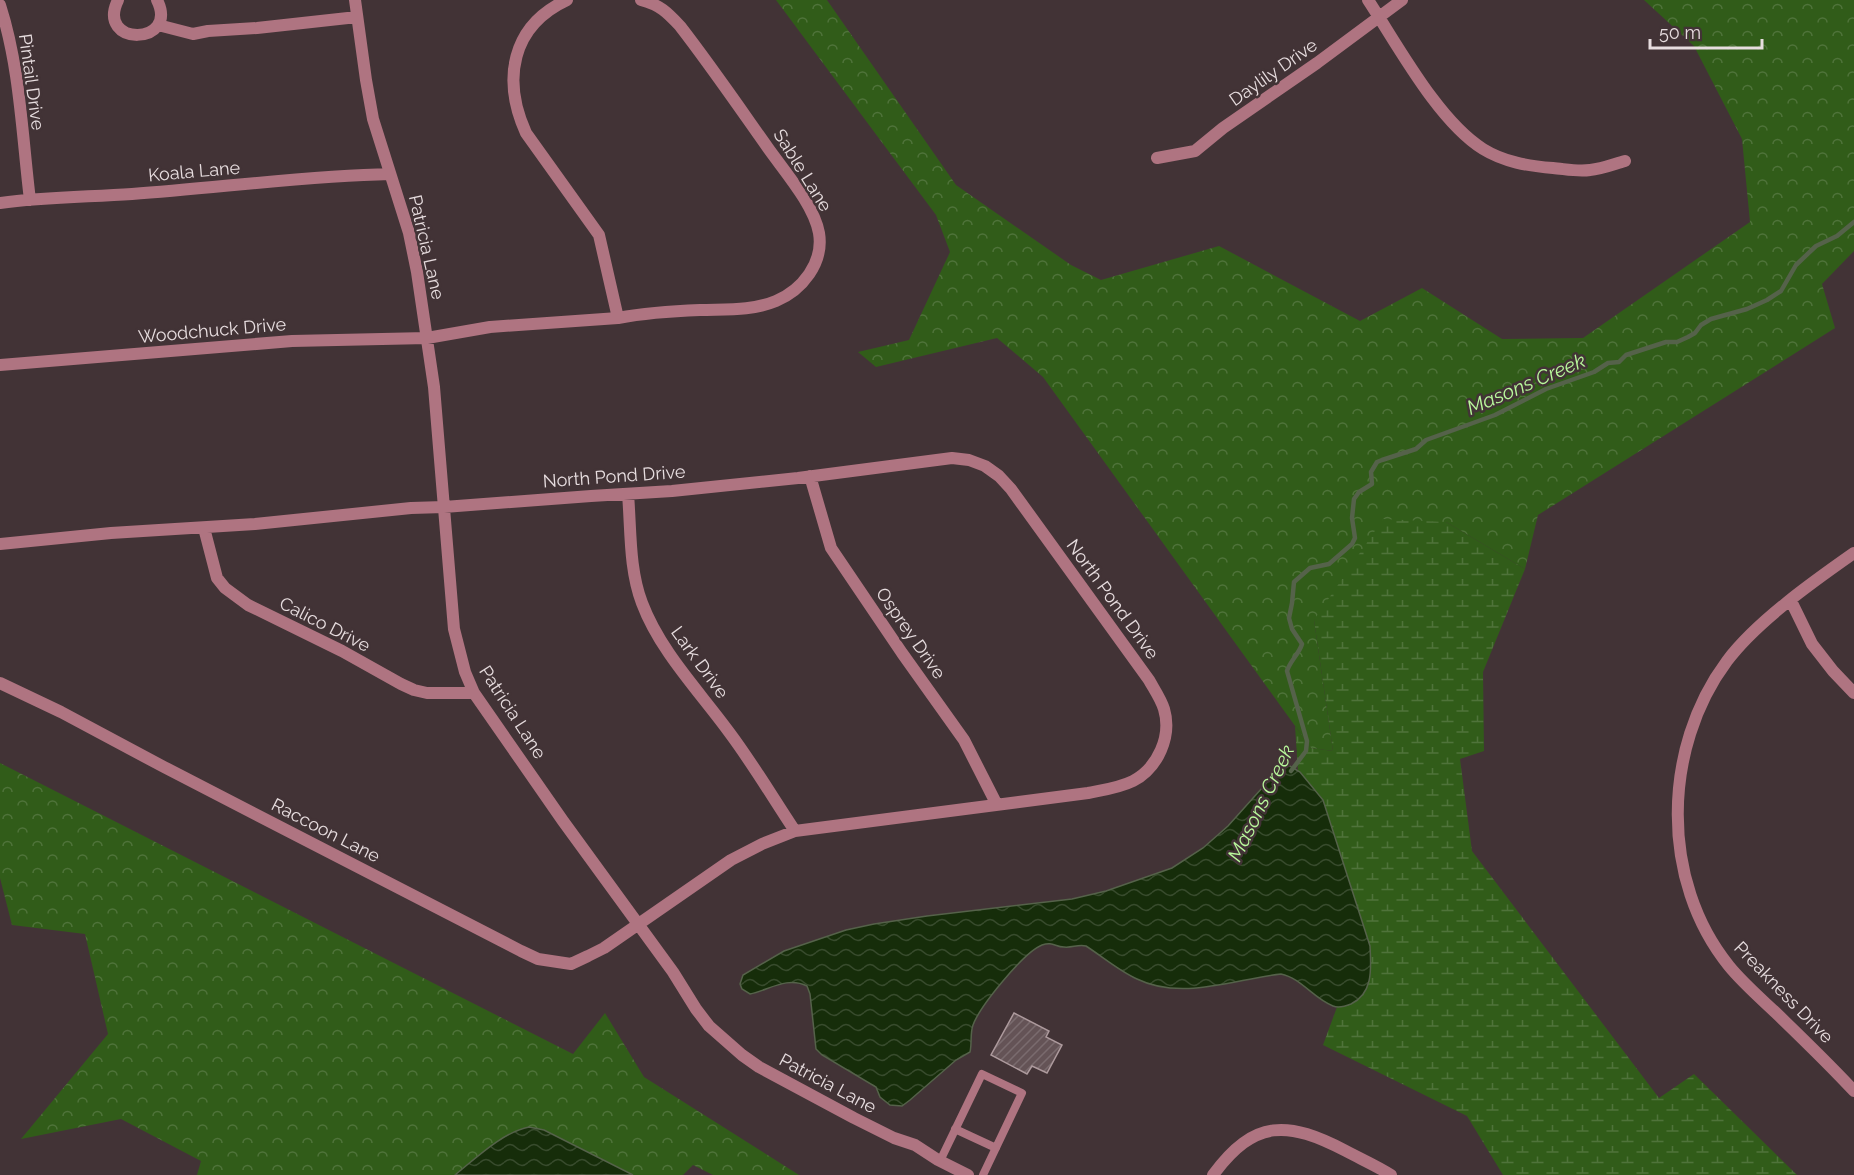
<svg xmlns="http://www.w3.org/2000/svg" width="1854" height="1175" font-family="Raleway,sans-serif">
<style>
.forest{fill:url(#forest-crowns)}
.wetland{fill:url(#wetland-marsh)}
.water{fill:url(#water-waves);stroke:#55624a;stroke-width:1.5}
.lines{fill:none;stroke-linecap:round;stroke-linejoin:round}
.stream{stroke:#55624a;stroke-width:4.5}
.building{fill:url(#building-hatch);stroke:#ad9a9d;stroke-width:1.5}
.lane{stroke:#af7481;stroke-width:8}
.street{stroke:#af7481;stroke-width:12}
.labels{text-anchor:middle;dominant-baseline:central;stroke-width:5;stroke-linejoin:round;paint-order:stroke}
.street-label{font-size:18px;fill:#e7dddf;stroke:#423336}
.water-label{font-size:20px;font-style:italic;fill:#b9f99c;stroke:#423336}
</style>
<defs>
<pattern id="forest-crowns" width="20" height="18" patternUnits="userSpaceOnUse" patternTransform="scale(1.5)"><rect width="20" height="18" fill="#315c19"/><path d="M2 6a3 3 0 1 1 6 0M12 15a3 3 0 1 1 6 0" fill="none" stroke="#4f733a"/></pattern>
<pattern id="wetland-marsh" width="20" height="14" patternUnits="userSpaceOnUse" patternTransform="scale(1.5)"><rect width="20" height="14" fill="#315c19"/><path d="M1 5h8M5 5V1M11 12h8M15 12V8" fill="none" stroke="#4f733a"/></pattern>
<pattern id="water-waves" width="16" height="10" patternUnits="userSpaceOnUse" patternTransform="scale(1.5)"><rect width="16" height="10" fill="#162d0a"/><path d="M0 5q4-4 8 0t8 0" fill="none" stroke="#384b2d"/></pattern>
<pattern id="building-hatch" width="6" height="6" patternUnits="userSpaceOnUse" patternTransform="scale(1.5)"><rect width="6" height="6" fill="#645356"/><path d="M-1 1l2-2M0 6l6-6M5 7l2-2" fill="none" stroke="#7a6b6e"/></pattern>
</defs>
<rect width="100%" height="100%" fill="#423336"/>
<path class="forest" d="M776 0H827L956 185 1071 265 1101 280 1219 246 1360 321 1422 288 1502 339 1583 338 1750 222 1742 139 1694 46 1644 0H1854V251L1822 284 1835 328 1538 515 1525 569 1446 522 1314 620 1333 751 1311 748 1043 377 997 338 876 367 858 352 909 340 950 252 936 215Z
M0 763 573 1054 605 1013 644 1077 799 1175H713L693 1165 683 1175H197L201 1161 121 1119 21 1139 108 1034 85 934 12 925 0 878Z"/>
<path class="wetland" d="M1383 519 1446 522 1525 569 1483 672 1484 751 1460 759 1472 851 1659 1098 1694 1074 1797 1175H1503L1467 1116 1323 1045 1337 1007 1366 990 1325 807 1298 771 1295 726 1311 748 1333 751 1314 620Z"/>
<path class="water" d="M1288 765 1300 772 1323 800 1370 946C1371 967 1374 993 1351 1004 1346 1006 1338 1008 1333 1006 1314 999 1301 978 1281 974 1235 979 1182 1001 1137 979 1119 971 1103 957 1086 946 1078 944 1072 948 1064 947 1055 947 1053 941 1042 945 1024 952 980 1006 973 1025 970 1033 972 1044 970 1052L956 1060 910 1100 902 1106 890 1105 880 1097 876 1087 822 1055 816 1049 810 994 807 986C787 976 769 990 750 994L742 989 740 984 743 975 784 951 846 930 874 924 927 916 1072 899 1106 891 1172 868 1203 848 1228 826 1271 778 1283 766Z
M529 1127 544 1130 633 1175H455C476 1158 503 1132 529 1127Z"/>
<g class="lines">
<path class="stream" d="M1291 771 1306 751 1307 741 1287 671C1290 661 1299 654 1302 644L1292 629 1289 618 1292 603 1294 582 1310 568 1329 564 1352 544 1355 538 1352 518 1354 499 1359 492 1372 484 1371 472 1377 462 1382 460 1416 449 1426 440 1495 415 1546 389 1594 372 1608 363 1619 362 1626 355 1666 342H1677L1688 337 1695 333 1701 325 1711 319 1747 309 1767 300 1781 291 1796 265 1816 246 1837 236 1854 222"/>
</g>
<path class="building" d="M1014 1013 1049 1031 1046 1037 1062 1045 1047 1073 1032 1066 1027 1074 991 1055Z"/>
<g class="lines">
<path class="lane" d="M955 1129 996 1148
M940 1161 982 1074 1022 1093 983 1175"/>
<path class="street" d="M118 0C95 47 180 46 157 0
M355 0 366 80 373 119 409 233 417 272 434 387 454 629 465 672 474 693 563 821 673 972 696 1009 709 1026 742 1055 759 1067 854 1118 894 1138 915 1145 938 1160 968 1175
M567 0C511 26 502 80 526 133L599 235 618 318C645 313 673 311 700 310 725 309 752 311 776 301 802 290 824 263 819 233 814 205 785 172 768 148 739 107 711 66 680 26 667 12 660 5 641 0
M1368 0C1397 44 1438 121 1483 149 1504 162 1528 166 1553 168 1565 169 1578 172 1590 170 1602 169 1614 164 1625 161
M0 5C20 67 22 135 30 200
M158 25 193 34 208 31 257 28 357 17
M1157 158 1195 151 1223 128 1317 63 1402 0
M0 203C44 197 88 197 132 194 218 188 303 176 390 174
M0 365 292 341 427 338 490 327 618 318
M810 476 831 548 902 653 964 740 997 805
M628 494C631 530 629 569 642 603 660 651 699 691 729 732 753 764 773 798 795 831
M204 528 217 578 225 588 248 605 342 651 401 684 414 690 427 693H474
M0 544 111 533 255 524 411 508 444 507 591 496 672 491 798 478 952 458 969 460 985 466 999 476 1011 489 1149 680C1154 689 1161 699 1164 709 1172 736 1158 768 1133 781 1119 788 1103 790 1088 793L795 831 762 844 731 860 604 948 588 956 571 964 538 959 521 951 164 767 61 712 0 683
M1854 553C1814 581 1756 622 1727 661 1662 748 1660 881 1729 966 1742 982 1758 996 1774 1011 1801 1037 1828 1063 1854 1091
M1791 601 1812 644 1833 671 1854 693
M1213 1175C1255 1118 1288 1121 1346 1151 1361 1159 1377 1166 1391 1175"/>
</g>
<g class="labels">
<g class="street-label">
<text transform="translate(1273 72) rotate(-35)">Daylily Drive</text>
<text transform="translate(32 82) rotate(82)">Pintail Drive</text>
<text transform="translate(803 170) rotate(58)">Sable Lane</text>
<text transform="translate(194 171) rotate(-5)">Koala Lane</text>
<text transform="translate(427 247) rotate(77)">Patricia Lane</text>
<text transform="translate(212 330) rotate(-5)">Woodchuck Drive</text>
<text transform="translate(614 476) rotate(-4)">North Pond Drive</text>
<text transform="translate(1113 599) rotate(54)">North Pond Drive</text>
<text transform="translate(325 624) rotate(27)">Calico Drive</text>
<text transform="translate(911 633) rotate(55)">Osprey Drive</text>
<text transform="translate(700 662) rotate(54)">Lark Drive</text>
<text transform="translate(513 712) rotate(57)">Patricia Lane</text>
<text transform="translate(326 830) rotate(27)">Raccoon Lane</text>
<text transform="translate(1784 992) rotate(46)">Preakness Drive</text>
<text transform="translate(828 1083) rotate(28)">Patricia Lane</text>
</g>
<g class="water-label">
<text transform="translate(1526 384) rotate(-23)">Masons Creek</text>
<text transform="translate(1261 803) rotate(-64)">Masons Creek</text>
</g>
</g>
<path d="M1650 39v9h112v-9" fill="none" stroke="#e7dddf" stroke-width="3"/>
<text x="1659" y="39" font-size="18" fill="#e7dddf" stroke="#423336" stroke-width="4.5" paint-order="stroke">50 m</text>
</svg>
